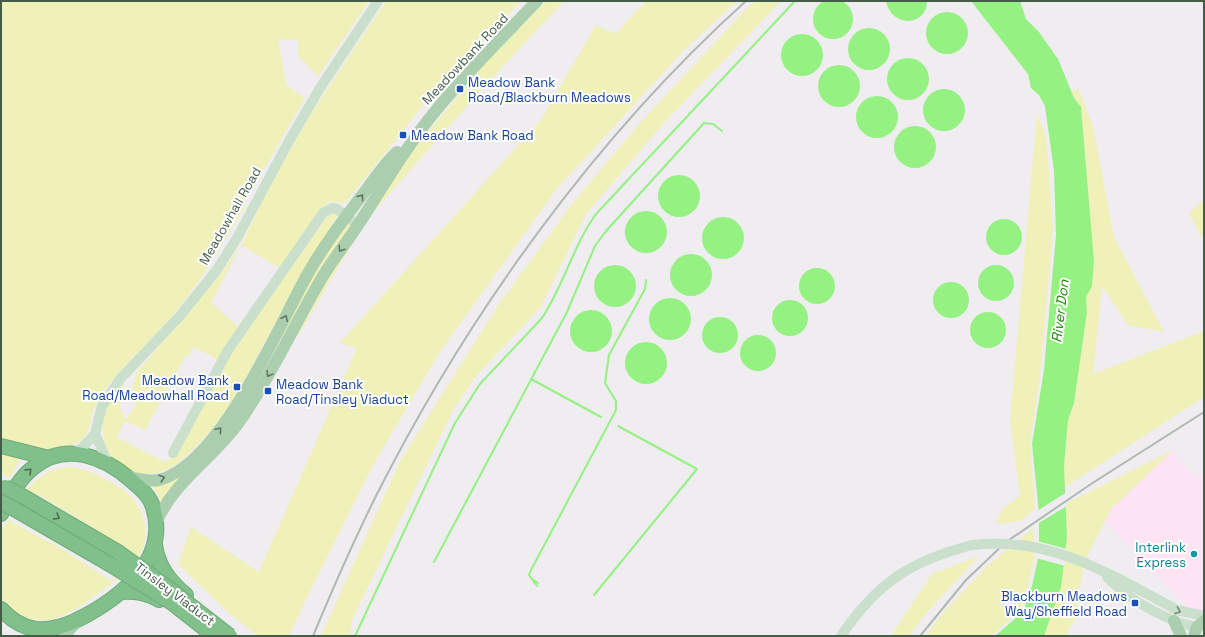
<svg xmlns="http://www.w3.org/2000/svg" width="1205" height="637" font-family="'Space Grotesk',sans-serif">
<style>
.commercial{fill:#fde4f4}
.green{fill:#f0f1b8}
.water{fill:#94f182}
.pier{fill:#efedf0}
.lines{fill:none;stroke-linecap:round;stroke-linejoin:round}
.stream{stroke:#94f182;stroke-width:2}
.highway-casing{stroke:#6cab76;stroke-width:16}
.minor{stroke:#cadfcc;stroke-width:10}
.major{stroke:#abceaf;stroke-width:12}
.highway{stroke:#81c08a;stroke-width:14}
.rail{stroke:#afb8b1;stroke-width:2}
.highway-bridge-casing{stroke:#6cab76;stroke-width:16;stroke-linecap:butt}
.minor-bridge{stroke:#cadfcc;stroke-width:10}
.highway-bridge{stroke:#81c08a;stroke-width:14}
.oneway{stroke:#5e7861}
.oneway2{stroke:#4d6b51}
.oneway3{stroke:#738a76}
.transit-dot{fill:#1a4fb4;stroke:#fff;stroke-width:1.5}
.culture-dot{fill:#0f9aa8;stroke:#fff;stroke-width:1.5}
.labels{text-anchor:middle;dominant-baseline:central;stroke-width:4;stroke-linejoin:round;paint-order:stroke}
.street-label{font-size:13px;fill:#445c47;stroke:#fff}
.transit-label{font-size:13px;fill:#164399;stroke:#fff;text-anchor:start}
.culture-label{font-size:13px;fill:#0d838f;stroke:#fff;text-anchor:end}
.water-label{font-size:14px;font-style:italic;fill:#1c8806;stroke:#fff}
</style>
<rect width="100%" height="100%" fill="#efedf0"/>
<path class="commercial" d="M1173 450 1184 465 1195 475H1204V611L1187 607 1105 521 1111 509Z"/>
<path class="green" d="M1 1H369L318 76 298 56V40L278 39 286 85 305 98 245 202V206C221 247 198 286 167 322 151 341 131 357 115 377 107 385 100 397 95 407 89 418 92 432 81 440 57 459 26 450 1 437Z
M386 1H521L421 108 347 201 343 203 329 201 281 269 241 245 211 303 241 329 219 360 193 347 189 356 186 355 145 430 125 421 116 437 161 460 166 462 176 453 223 363 331 211 338 214C318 250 296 285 276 321 248 372 225 428 176 464 137 492 92 458 105 413 109 400 118 390 125 380L120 408 125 420 137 404 129 398 137 372 216 280 241 245 271 184 310 115Z
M546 1H564L482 89 367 219 297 337V332L328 276 411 152 495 52Z
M646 1H737L682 52 555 191 439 353 372 467 306 599 289 636H258L229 613 178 564 191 527 259 572 357 348 340 343 540 121 596 25 615 34Z
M756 1H781L663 124 586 214 540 308 476 376 453 410 352 620 350 636H321L400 461 499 304 572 204 639 124 747 8Z
M1079 89 1093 127 1114 237 1164 332 1128 325 1102 286 1093 374 1204 331V397L1065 487 1064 466 1068 420 1074 403 1087 312 1086 297 1092 286 1094 261 1081 107 1071 92Z
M1037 114 1046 137 1053 229 1040 376 1030 443 1035 509 1020 521 996 524 1002 509 1020 496 1010 419Z
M1204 200V241L1189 213Z
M345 223 352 225 284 338 280 336 305 288Z
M266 369 250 399 161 501 152 486 169 480 252 388Z
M1173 450 1111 509 1084 562 1075 620 1065 636H1044C1059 594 1070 549 1065 504Z
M1 452 20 459 10 478 1 473Z
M68 467C86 468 100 476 116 485 140 498 154 528 140 554 132 570 114 582 100 592 66 618 35 637 1 598V531L8 520 60 548 113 582 123 546 37 494 12 513C26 489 38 470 68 467Z
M1033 528 1035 557 1021 610 991 636H926L942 614 989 564Z
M979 556 921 619 910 636H891L932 574Z"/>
<path class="water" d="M813 19a20 20 0 1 1 40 0a20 20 0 1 1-40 0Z
M886 1H927C927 27 891 28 886 1Z
M971 1H1020L1026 19 1039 32 1058 59 1074 98 1081 107 1094 261 1092 286 1086 297 1087 312 1074 403 1068 420 1064 466 1067 537 1061 587 1044 636H995L1023 612 1032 586 1039 554V513L1032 444 1044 370 1056 235 1054 171 1045 106 1039 95 1031 88 1028 74Z
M926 33a21 21 0 1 1 42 0a21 21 0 1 1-42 0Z
M848 49a21 21 0 1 1 42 0a21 21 0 1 1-42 0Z
M781 55a21 21 0 1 1 42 0a21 21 0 1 1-42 0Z
M887 79a21 21 0 1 1 42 0a21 21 0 1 1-42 0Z
M818 86a21 21 0 1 1 42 0a21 21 0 1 1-42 0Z
M923 110a21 21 0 1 1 42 0a21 21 0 1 1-42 0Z
M856 117a21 21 0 1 1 42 0a21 21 0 1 1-42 0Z
M894 147a21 21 0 1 1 42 0a21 21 0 1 1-42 0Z
M658 196a21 21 0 1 1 42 0a21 21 0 1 1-42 0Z
M625 232a21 21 0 1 1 42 0a21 21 0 1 1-42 0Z
M702 238a21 21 0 1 1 42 0a21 21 0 1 1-42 0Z
M986 237a18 18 0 1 1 36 0a18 18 0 1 1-36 0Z
M670 275a21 21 0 1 1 42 0a21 21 0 1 1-42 0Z
M594 286a21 21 0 1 1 42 0a21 21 0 1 1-42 0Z
M978 283a18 18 0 1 1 36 0a18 18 0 1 1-36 0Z
M799 286a18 18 0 1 1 36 0a18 18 0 1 1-36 0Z
M933 300a18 18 0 1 1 36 0a18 18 0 1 1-36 0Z
M649 319a21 21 0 1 1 42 0a21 21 0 1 1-42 0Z
M772 318a18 18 0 1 1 36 0a18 18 0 1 1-36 0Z
M570 331a21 21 0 1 1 42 0a21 21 0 1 1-42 0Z
M970 330a18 18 0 1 1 36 0a18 18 0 1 1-36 0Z
M702 335a18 18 0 1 1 36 0a18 18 0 1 1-36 0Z
M740 353a18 18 0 1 1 36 0a18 18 0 1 1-36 0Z
M625 363a21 21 0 1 1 42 0a21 21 0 1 1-42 0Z"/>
<path class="pier" d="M1067 492V506L1037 524V511Z
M1037 541 1067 549 1065 566 1036 558Z"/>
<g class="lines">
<path class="stream" d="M531 379 601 417
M434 562 567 312 595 246 606 231 704 123 713 124 722 131
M532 579 538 583
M537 586 529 575 531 570 616 410V401L605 383 609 355 645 289 646 280
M594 595 697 469 618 426
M355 636 455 423 480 384 542 318C564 285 573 246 596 214L795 1"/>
<defs>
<path id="highway" d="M1 446 49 458
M24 497 118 552
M16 510 111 565
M1 514C10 497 18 479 34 467 66 441 105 457 132 481 140 488 150 496 153 507 170 561 118 600 75 621 46 634 23 633 1 609
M155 544C157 564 170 582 186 595
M121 592C136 591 146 593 159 600"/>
</defs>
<use href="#highway" class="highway-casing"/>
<path class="minor" d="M95 434 108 463
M74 453 82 448 95 434 102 406 120 379 179 317 216 271 237 238 289 141 320 88 378 1
M173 453 228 350 323 213 332 208 337 209 358 225
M1085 563 1116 577 1177 610 1204 616
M1107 577C1124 595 1150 611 1173 620 1180 624 1189 625 1197 627
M841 636C877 583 910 561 972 545"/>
<path class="major" d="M127 476C137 479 148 482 159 480 220 464 277 330 306 277 323 246 345 218 366 190 376 177 385 163 397 152
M156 523C174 480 217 456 242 418 273 373 295 323 323 276 334 258 347 242 358 225 383 187 405 148 433 114 465 74 502 38 537 1
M1174 621 1181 636
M64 636 79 619
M1194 636 1197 627 1204 621"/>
<use href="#highway" class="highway"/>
<path class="rail" d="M313 636C333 588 354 540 377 494 468 314 596 136 746 1
M920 636 966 580 1006 542 1091 484 1204 412"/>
<defs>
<path id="highway-bridge" d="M5 487 24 497
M1 502 16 510
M118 552 171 590 230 636
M111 565 172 603 214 636"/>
</defs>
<use href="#highway-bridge" class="highway-bridge-casing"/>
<path class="minor-bridge" d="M972 545C1015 541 1046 547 1085 563"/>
<use href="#highway-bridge" class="highway-bridge"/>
</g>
<defs><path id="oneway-chevron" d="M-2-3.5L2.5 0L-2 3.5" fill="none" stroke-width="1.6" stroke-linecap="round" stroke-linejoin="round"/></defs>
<g class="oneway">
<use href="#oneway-chevron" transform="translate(361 197) rotate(-52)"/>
<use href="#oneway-chevron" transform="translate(341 249) rotate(124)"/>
<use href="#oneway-chevron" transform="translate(285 318) rotate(-63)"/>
<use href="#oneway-chevron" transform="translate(269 374) rotate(121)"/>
<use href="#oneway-chevron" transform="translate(219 430) rotate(-50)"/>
<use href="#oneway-chevron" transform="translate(162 478) rotate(-18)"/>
</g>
<g class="oneway2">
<use href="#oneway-chevron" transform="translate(29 471) rotate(-44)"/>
<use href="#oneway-chevron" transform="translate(57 517) rotate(30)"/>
</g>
<use class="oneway3" href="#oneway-chevron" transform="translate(1178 611) rotate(20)"/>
<g class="transit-dot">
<rect x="456" y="85" width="8" height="8" rx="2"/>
<rect x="399" y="131" width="8" height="8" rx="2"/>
<rect x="233" y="383" width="8" height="8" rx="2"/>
<rect x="264" y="387" width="8" height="8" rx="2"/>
<rect x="1131" y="599" width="8" height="8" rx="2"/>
</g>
<circle class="culture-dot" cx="1194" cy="554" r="4"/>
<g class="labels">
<g class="street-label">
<text transform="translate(465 59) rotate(-47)">Meadowbank Road</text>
<text transform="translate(230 216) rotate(-60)">Meadowhall Road</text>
<text transform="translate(175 594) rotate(37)">Tinsley Viaduct</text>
</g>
<g class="transit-label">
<text x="468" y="82">Meadow Bank<tspan x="468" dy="15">Road/Blackburn Meadows</tspan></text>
<text x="411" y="135">Meadow Bank Road</text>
<text x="229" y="380" text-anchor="end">Meadow Bank<tspan x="229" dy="15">Road/Meadowhall Road</tspan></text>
<text x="276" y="384">Meadow Bank<tspan x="276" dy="15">Road/Tinsley Viaduct</tspan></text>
<text x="1127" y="596" text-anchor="end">Blackburn Meadows<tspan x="1127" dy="15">Way/Sheffield Road</tspan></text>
</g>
<g class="culture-label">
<text x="1186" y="547">Interlink<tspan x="1186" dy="15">Express</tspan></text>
</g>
<g class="water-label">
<text transform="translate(1060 311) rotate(-83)">River Don</text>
</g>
</g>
<rect width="1205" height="637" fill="none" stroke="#445c47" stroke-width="4"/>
</svg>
